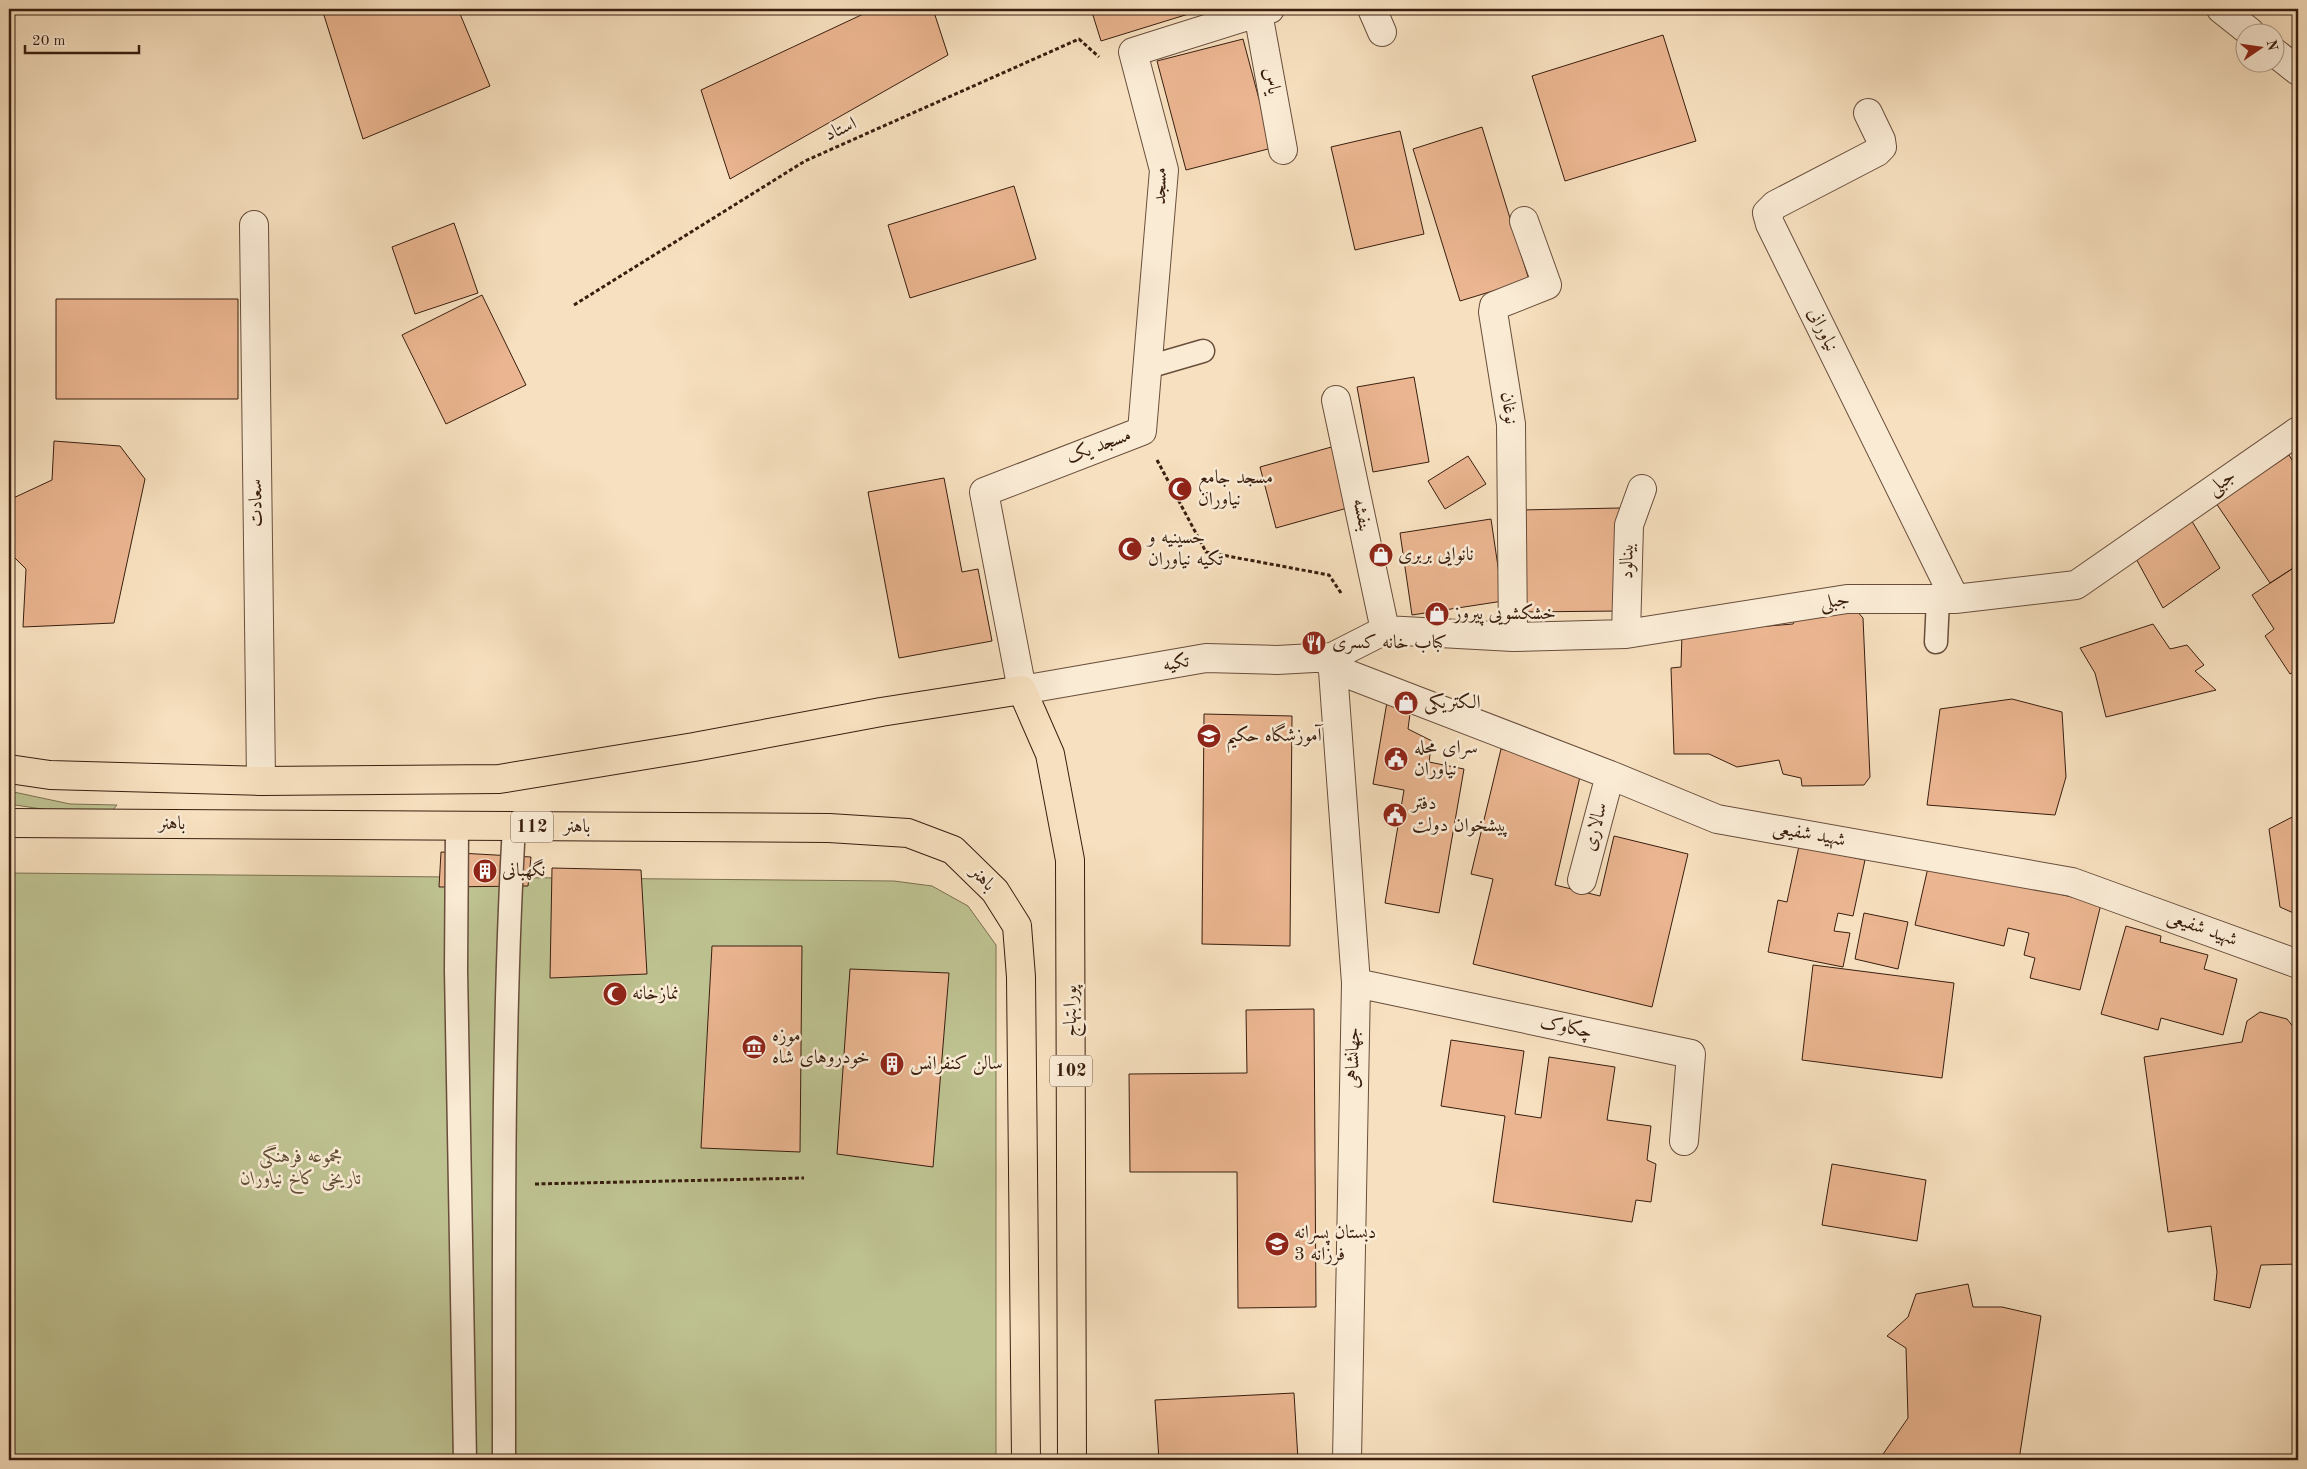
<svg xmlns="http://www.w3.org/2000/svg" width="2307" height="1469" font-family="'Old Standard TT',Amiri,serif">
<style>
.green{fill:#bec291;stroke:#7c7050}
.building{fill:#eab590;stroke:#391e0f}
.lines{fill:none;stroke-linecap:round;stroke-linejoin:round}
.service-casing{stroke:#684e3b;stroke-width:25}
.minor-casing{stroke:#684e3b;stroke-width:30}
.primary-casing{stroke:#391e0f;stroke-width:30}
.path{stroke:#391e0f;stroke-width:3;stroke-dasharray:4 2.5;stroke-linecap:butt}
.service{stroke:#faebd5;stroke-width:22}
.minor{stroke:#faebd5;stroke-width:28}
.primary{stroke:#f7e0bf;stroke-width:28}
.labels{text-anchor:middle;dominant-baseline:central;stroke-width:5;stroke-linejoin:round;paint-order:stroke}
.shield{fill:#faebd5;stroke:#735c4a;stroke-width:1}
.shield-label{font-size:18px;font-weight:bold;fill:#391e0f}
.street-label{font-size:19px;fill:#391e0f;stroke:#faebd5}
.poi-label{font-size:19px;fill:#391e0f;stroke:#faebd5;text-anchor:start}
.park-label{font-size:19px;font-style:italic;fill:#614f36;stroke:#faebd5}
</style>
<rect width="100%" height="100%" fill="#f7e0bf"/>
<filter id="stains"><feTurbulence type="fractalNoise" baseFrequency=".004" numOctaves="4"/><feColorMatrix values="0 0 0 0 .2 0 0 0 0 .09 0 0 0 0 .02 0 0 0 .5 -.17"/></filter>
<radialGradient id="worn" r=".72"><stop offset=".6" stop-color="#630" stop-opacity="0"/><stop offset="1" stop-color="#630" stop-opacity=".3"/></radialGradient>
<path class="green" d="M9 791 70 804 117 805 112 811 48 810 9 804Z
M9 873 894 881 932 886 968 906 996 945V1460H9Z"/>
<path class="building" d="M322 9H458L490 86 363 139Z
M874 9H933L948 55 730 179 701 90Z
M1091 9H1194L1195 12 1101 41Z
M1663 35 1696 141 1565 181 1532 76Z
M1243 39 1272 148 1186 170 1157 61Z
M1482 127 1529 280 1460 301 1413 149Z
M1400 131 1424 234 1355 250 1331 147Z
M1014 186 1036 259 910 298 888 225Z
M454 223 478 293 415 314 392 247Z
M482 295 526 385 446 424 402 335Z
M56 299H238V399H56Z
M1414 377 1429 462 1373 472 1357 387Z
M54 441 120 446 145 479 114 623 23 627 26 569 9 552V500L52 480Z
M1335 446 1351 507 1276 528 1260 467Z
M2289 455 2298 470V565L2270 583 2216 503Z
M1468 456 1486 484 1445 509 1428 481Z
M944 478 962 572 978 569 992 641 899 658 868 492Z
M1620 508 1621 611 1521 612 1520 510Z
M2190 518 2220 568 2163 608 2134 555Z
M1491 519 1503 601 1412 615 1400 533Z
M2298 565V669L2290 674 2265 636 2274 629 2252 595Z
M1855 609 1863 618 1870 777 1864 785 1802 786 1801 778 1783 774 1779 760 1737 767 1709 754H1674L1671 668 1681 667 1682 633 1793 624 1797 616Z
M2153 624 2170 649 2187 645 2204 665 2195 671 2216 690 2106 717 2095 673 2080 648Z
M2012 699 2062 712 2066 777 2055 815 1927 805 1940 709Z
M1387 702 1411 706 1408 729 1432 741 1429 762 1464 769 1439 913 1385 903 1404 790 1373 784Z
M1204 714 1292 716 1290 946 1202 944Z
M1501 749 1582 768 1555 885 1600 896 1614 836 1688 854 1652 1007 1473 964 1493 879 1471 874Z
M2298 814V915L2280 907 2269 829Z
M1799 846 1865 860 1853 916 1838 913 1834 931 1850 933 1843 967 1768 952 1778 900 1787 902Z
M441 852 531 857 528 886 439 887Z
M1929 863 2101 904 2080 990 2030 978 2035 958 2024 955 2029 933 2008 928 2004 946 1915 925Z
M552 868 641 870 647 974 550 978Z
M1864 913 1908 922 1898 969 1855 959Z
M2126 926 2161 936 2160 942 2208 955 2204 969 2237 979 2223 1035 2161 1018 2158 1030 2101 1014Z
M712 946H802L800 1152 701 1148Z
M1813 965 1954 983 1942 1078 1802 1060Z
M850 969 949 973 933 1167 837 1154Z
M1314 1009 1316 1307 1238 1308 1237 1172H1130L1129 1074 1247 1073 1246 1010Z
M2260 1012 2287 1019 2298 1033V1264L2261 1265 2250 1308 2214 1300 2217 1272 2211 1226 2168 1232 2144 1057 2242 1042 2247 1021Z
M1451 1040 1524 1051 1515 1114 1541 1118 1549 1057 1615 1067 1607 1120 1651 1126 1647 1160 1656 1164 1651 1202 1636 1200 1632 1222 1493 1202 1505 1116 1441 1106Z
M1832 1164 1926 1180 1917 1241 1822 1225Z
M1968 1284 1973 1307H2002L2041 1316 2019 1460H1879L1908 1418 1906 1348 1887 1336 1908 1317 1916 1294Z
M1294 1393 1298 1460H1159L1155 1400Z"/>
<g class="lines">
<defs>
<path id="service" d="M1148 367 1203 351
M1936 642 1938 599
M457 826 456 970 465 1460
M504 1460C504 1249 502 1037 514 826"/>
<path id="minor" d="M1270 9 1133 52 1164 170 1142 431 984 492 1022 690 1206 658 1277 660 1332 657 1385 630 1513 637 1626 634 1847 599H1955L2076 585 2298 431
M1372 9 1382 32
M2221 9 2250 32
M1258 13 1283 150
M2274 52 2298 71
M1868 113 1881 140 1882 147 1877 152 1775 205 1767 213 1770 224 1955 599
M254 225 261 781
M1336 400 1385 630
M1626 634 1629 525 1642 489
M1513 637 1511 424 1493 312 1494 306 1547 285 1524 221
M1332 657 1356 983 1347 1460
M1332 668 1610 775 1717 819 2072 882 2298 964
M1582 880 1610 775
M1356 983 1691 1054 1684 1141"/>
<path id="primary" d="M9 769 50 775 261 781 499 779 694 747 881 712 1022 690 1050 754 1070 860 1072 1460
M9 823 829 828 908 833 953 850 995 891 1017 926 1021 977 1026 1460"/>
</defs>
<use href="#service" class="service-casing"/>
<use href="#minor" class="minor-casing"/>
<use href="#primary" class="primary-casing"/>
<path class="path" d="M574 305 805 161 1079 39 1099 57
M1157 460 1206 552 1329 575 1341 593
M535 1184 804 1178"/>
<use href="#service" class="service"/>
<use href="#minor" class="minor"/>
<use href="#primary" class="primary"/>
</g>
<defs>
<symbol id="mosque-disc" viewBox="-11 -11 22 22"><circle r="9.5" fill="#8f2418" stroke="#faebd5"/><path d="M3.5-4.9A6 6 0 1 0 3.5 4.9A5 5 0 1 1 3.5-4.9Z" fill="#fff"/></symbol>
<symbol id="shop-disc" viewBox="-11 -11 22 22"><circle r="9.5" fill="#8f2418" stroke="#faebd5"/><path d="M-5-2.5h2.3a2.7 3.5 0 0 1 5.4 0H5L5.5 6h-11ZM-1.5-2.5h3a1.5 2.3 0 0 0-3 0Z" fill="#fff"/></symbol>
<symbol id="restaurant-disc" viewBox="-11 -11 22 22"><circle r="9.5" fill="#8f2418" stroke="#faebd5"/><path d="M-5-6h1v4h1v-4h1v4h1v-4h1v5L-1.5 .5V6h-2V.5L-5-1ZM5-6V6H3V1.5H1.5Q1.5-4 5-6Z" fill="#fff"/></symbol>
<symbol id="school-disc" viewBox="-11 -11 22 22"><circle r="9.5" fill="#8f2418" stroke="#faebd5"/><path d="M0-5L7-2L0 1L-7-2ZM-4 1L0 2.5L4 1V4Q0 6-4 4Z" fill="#fff"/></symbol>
<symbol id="civic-disc" viewBox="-11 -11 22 22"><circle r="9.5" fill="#8f2418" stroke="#faebd5"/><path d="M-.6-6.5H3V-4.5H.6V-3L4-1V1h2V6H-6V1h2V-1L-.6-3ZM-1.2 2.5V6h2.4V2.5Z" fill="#fff"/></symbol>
<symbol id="building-disc" viewBox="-11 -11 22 22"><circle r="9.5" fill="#8f2418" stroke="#faebd5"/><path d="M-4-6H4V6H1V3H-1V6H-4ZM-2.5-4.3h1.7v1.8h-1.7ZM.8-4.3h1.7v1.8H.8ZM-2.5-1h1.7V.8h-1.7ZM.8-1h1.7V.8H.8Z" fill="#fff"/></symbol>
<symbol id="museum-disc" viewBox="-11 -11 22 22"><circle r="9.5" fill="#8f2418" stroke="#faebd5"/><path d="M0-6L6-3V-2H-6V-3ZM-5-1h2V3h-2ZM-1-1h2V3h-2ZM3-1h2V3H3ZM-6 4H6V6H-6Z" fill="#fff"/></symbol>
</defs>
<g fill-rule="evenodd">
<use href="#mosque-disc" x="1166" y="475" width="28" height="28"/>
<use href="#mosque-disc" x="1116" y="535" width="28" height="28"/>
<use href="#shop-disc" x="1367" y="541" width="28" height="28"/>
<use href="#shop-disc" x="1423" y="600" width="28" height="28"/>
<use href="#restaurant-disc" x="1300" y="629" width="28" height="28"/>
<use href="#shop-disc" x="1392" y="689" width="28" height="28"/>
<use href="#school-disc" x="1195" y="722" width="28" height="28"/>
<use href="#civic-disc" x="1382" y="745" width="28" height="28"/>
<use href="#civic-disc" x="1381" y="801" width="28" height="28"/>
<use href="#building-disc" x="471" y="857" width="28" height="28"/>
<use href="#mosque-disc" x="601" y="980" width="28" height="28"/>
<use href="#museum-disc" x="740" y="1033" width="28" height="28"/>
<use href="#building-disc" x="878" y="1050" width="28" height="28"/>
<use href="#school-disc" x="1263" y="1230" width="28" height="28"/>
</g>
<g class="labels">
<g class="shield">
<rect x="511" y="811.5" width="42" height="31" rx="4"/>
<rect x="1050" y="1055.5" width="42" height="31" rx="4"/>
</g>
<g class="shield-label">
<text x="532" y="827">112</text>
<text x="1071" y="1071">102</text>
</g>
<g class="street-label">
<text transform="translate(1271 81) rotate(80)">یاس</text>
<text transform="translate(841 130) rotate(-24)">استاد</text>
<text transform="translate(1161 186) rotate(-89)">مسجد</text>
<text transform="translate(1822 330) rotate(64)">نیاورانی</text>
<text transform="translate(1508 408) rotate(82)">نوغان</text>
<text transform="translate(1099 447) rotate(-21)">مسجد یک</text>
<text transform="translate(2222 483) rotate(-35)">جبلی</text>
<text transform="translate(257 503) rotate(-91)">سعادت</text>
<text transform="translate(1361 515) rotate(78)">بنفشه</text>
<text transform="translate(1628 561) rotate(-89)">بینالود</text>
<text transform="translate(1835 602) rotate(-7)">جبلی</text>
<text transform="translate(1176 664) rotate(-10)">تکیه</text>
<text x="172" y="824">باهنر</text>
<text x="577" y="827">باهنر</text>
<text transform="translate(1596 827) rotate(-75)">سالاری</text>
<text transform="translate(1809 835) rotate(10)">شهید شفیعی</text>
<text transform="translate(982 879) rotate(46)">باهنر</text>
<text transform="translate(2202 929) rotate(20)">شهید شفیعی</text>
<text transform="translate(1071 1011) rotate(-90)">پورابتهاج</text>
<text transform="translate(1566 1028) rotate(12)">چکاوک</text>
<text transform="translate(1354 1058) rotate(-89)">جهانشاهی</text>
</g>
<g class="poi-label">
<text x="1198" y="478">مسجد جامع<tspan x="1198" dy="22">نیاوران</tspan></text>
<text x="1148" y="538">حسینیه و<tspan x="1148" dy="22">تکیه نیاوران</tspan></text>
<text x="1398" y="555">نانوایی بربری</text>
<text x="1454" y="614">خشکشویی پیروز</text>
<text x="1332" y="643">کباب خانه کسری</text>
<text x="1424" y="703">الکتریکی</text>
<text x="1226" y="736">آموزشگاه حکیم</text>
<text x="1414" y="748">سرای محله<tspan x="1414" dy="22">نیاوران</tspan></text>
<text x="1412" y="804">دفتر<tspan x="1412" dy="22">پیشخوان دولت</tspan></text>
<text x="502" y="871">نگهبانی</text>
<text x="632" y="994">نمازخانه</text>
<text x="772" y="1036">موزه<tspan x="772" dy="22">خودروهای شاه</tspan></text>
<text x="910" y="1064">سالن کنفرانس</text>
<text x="1294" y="1233">دبستان پسرانه<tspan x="1294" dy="22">فرزانه 3</tspan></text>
</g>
<g class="park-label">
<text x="301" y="1157">مجموعه فرهنگی<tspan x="301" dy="22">تاریخی کاخ نیاوران</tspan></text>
</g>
</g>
<rect width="2307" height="1469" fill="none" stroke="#f7e0bf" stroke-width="30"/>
<rect x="10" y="10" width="2287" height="1449" fill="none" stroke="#391e0f" stroke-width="2.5"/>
<rect x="15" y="15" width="2277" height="1439" fill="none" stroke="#391e0f"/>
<g transform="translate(2260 48) rotate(77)"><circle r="24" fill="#faebd5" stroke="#ad9986"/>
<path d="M0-4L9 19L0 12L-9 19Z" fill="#8f2418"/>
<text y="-8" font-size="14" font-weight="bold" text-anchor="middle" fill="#391e0f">N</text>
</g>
<path d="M25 45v8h114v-8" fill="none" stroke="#391e0f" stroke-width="2.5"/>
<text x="32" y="45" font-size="15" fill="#391e0f" stroke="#faebd5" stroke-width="4" paint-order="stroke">20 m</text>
<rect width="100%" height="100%" filter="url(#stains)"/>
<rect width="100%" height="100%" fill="url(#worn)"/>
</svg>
